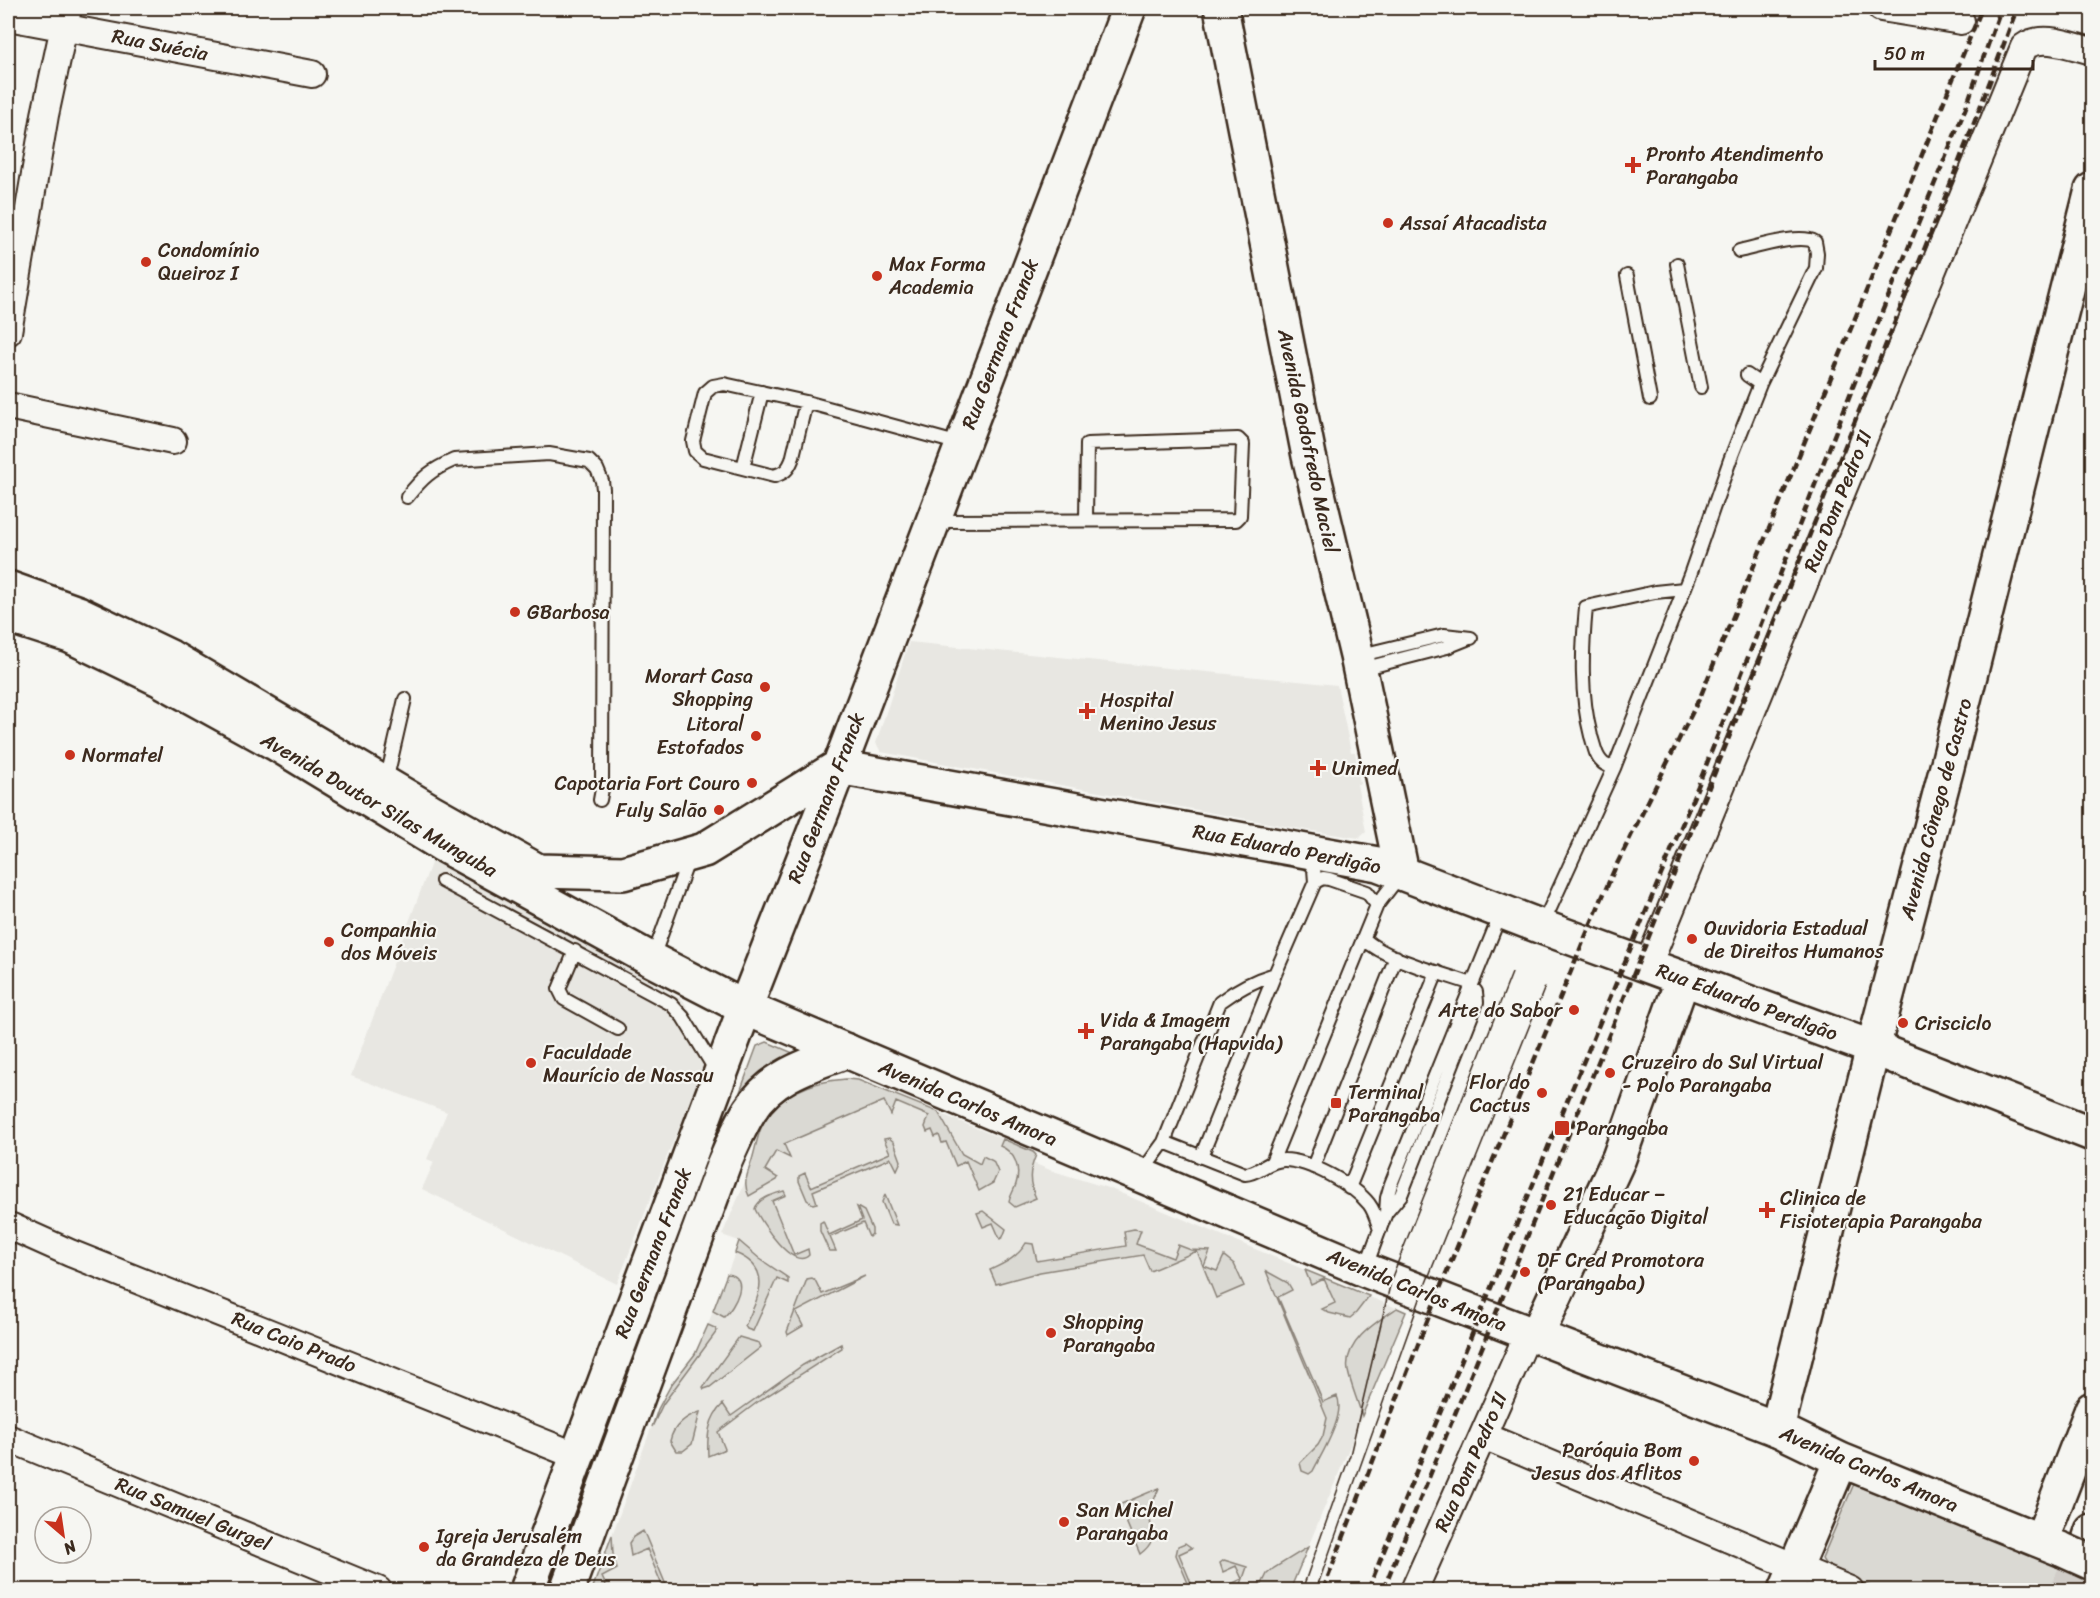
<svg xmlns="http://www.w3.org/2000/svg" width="2100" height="1598" font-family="Sriracha,sans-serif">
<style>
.built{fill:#e8e7e2}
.green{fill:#dad9d3;stroke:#8a8278;stroke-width:1.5}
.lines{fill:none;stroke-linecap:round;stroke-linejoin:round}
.primary-tunnel{stroke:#d1cdc8;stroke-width:33;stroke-dasharray:33 16;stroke-linecap:butt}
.lane-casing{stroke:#3b2a1e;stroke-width:16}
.street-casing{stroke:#3b2a1e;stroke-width:30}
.secondary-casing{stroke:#3b2a1e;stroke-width:38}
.primary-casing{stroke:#3b2a1e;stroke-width:38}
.lane{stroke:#f6f6f2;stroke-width:12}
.street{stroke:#f6f6f2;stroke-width:26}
.secondary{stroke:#f6f6f2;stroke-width:33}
.primary{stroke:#f6f6f2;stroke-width:33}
.tram{stroke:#3b2a1e;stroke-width:1.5}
.rail{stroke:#3b2a1e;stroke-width:4.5;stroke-dasharray:9 4.5;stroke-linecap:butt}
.primary-bridge-casing{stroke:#3b2a1e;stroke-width:38;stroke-linecap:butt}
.primary-bridge{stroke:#f6f6f2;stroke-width:33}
.poi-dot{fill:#c8321e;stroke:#f6f6f2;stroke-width:2}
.labels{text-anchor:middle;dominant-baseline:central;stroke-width:4.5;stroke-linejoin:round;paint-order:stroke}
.street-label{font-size:20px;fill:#3b2a1e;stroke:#f6f6f2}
.poi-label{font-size:20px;fill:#3b2a1e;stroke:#f6f6f2;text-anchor:start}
</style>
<rect width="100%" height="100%" fill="#f6f6f2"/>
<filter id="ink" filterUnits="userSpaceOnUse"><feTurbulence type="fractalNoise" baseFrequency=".0167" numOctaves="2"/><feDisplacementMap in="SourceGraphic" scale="12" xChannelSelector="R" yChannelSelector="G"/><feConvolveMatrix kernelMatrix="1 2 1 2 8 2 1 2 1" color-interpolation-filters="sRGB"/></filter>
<g filter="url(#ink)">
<path class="built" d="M909 642 1337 685 1351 752H1355L1360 784H1357L1366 832 1359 838 1306 830 881 752 876 743Z
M433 858 683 1000 712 1050 668 1154 617 1284 422 1189 434 1162 427 1159 447 1112 351 1076Z
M846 1079 858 1080 1015 1144 1020 1158 1050 1170 1111 1189 1406 1312 1290 1590H592L658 1409 671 1385 695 1354 702 1340 735 1253 739 1241 722 1235 745 1182 761 1127 775 1109 792 1094 821 1082Z"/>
<path class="green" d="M767 1042 793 1053 795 1057 746 1094 740 1092 757 1046Z
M846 1079 858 1080 938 1112 962 1154 980 1164 983 1156 993 1161 998 1172 993 1183 979 1191 966 1161 956 1166 946 1142 942 1143 939 1135 935 1137 932 1130 927 1132 925 1127 929 1116 896 1102 891 1115 884 1101 784 1144 790 1158 776 1151 765 1170 778 1178 777 1180 749 1196C742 1183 748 1173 752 1160 755 1150 757 1138 761 1128 776 1094 812 1081 846 1079Z
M889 1138 894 1142 901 1161 897 1170 891 1158 813 1191 817 1203 813 1204 807 1200 799 1181V1176L805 1173 811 1187 890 1153 884 1139Z
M1003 1139 1033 1152 1036 1155C1029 1171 1028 1182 1036 1198L1015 1207 1009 1202C1010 1195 1014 1191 1016 1184 1021 1168 1015 1152 1000 1146Z
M784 1191 786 1195 772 1201 794 1255 808 1249 809 1255C793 1272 761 1222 755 1209 758 1198 774 1194 784 1191Z
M885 1195 897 1225 891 1224 882 1202Z
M857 1207 864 1211 872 1229V1234L869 1237 863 1223 830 1237 836 1251H829L820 1231V1223L823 1221 829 1235 862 1220Z
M983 1211 1006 1229 1003 1237 1000 1239 993 1223 983 1227 977 1213Z
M1134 1229 1141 1230 1136 1244 1173 1258 1178 1245 1191 1250 1210 1251 1204 1266 1217 1271 1224 1256 1234 1264 1244 1286 1216 1298 1197 1251 1150 1271 1143 1255 1040 1272 996 1284 990 1270C1005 1263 1018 1257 1026 1243L1033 1244 1037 1261 1126 1246 1124 1231Z
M739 1241 760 1259 788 1278V1283L777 1278 753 1331 747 1329 745 1326C758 1298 775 1269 735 1253Z
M1305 1270 1369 1296 1356 1313 1350 1318 1329 1313 1322 1309 1335 1303 1324 1279 1311 1285Z
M1266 1271 1288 1283 1292 1290 1278 1297 1323 1402 1337 1396C1346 1415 1322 1453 1313 1471L1309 1474 1302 1471 1300 1463 1318 1445 1323 1436 1327 1418Z
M727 1274C752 1276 734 1308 724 1317L713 1311Z
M865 1276 796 1312 803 1326 788 1335 787 1332 807 1279 812 1278 815 1280 822 1294Z
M1397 1308 1406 1312 1362 1416C1358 1401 1351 1386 1348 1371 1343 1342 1376 1322 1397 1308Z
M708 1325 715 1328 717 1331 663 1404 652 1427 658 1409 671 1385 695 1354Z
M739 1337 759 1343 761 1347 710 1387 704 1389 703 1387Z
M841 1344 842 1348 759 1401 718 1432 725 1449 708 1456C707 1437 708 1418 723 1404L731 1416 803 1365Z
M700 1412 692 1444 683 1451H676L670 1441C673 1426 686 1416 700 1412Z
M1858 1482 2092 1578V1590H1879L1829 1570 1822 1559 1853 1486Z
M1159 1488C1156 1496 1151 1505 1150 1513 1149 1532 1160 1539 1140 1554L1119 1505Z
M643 1531 646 1537 668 1590H664L647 1549 631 1556 629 1543 633 1537Z
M612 1535 613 1554 617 1569 602 1577 608 1590H592Z
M1185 1543 1192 1548 1179 1554 1194 1590H1191L1176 1555 1178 1546Z
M1308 1547 1290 1590H1259L1267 1574 1274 1568Z
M1224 1560 1247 1567 1239 1590H1231L1229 1585 1242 1579 1236 1566 1223 1572 1220 1563Z"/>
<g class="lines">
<path class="primary-tunnel" d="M2067 1590 2089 1540"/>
<defs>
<path id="lane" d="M1677 264 1701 387
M1627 276 1650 399
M1747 375 1760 384
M806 402 792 460C788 470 784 473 774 476L703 458 695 451 693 441 705 393 713 386 724 384 806 402 960 444
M743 468 762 392
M407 497C423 477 431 470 454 460L549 454 589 461 597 469 602 481 603 489 602 789 600 800
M936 521 1236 520 1240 516 1243 444 1238 439 1087 444 1086 520
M1357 656 1444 635 1471 638
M1362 669 1447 647 1467 639
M1614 768C1611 767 1604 765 1602 762 1595 756 1594 744 1591 736 1580 694 1582 651 1586 607L1655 592 1684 589
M386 782 405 699
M442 881 671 1004 683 1017 716 1071
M1315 882 1323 878 1329 879 1367 892 1377 905
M1542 926 1614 768 1691 572 1730 460 1760 384 1816 268 1817 253 1815 242C1800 233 1757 247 1739 251
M1364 939C1387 960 1438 972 1469 983L1476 992 1477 1002 1401 1195 1386 1213
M575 951 559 989 564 999 618 1029
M652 960 689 858
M1164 1142 1245 1174C1259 1173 1269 1160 1284 1160 1309 1160 1354 1185 1369 1204 1375 1212 1377 1221 1380 1230
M1201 1157 1275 974 1315 882 1314 869 1306 856
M1272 1162 1377 905 1401 874
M1313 1167 1396 957
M1140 1175 1164 1142 1220 1002C1237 989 1255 980 1275 974
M1349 1188 1437 972
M1365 1269 1386 1213 1387 1198 1391 1184 1501 913"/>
<path id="street" d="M1881 8 1961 21
M8 17 312 74
M8 332 45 115 68 8
M8 406 173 441
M1648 965 2024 47C2043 33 2071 46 2092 51
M8 1227H12L70 1253 577 1456
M1484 1436 1850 1590
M8 1438 378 1590
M1414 1590 1528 1334"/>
<path id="secondary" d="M1777 1429 1873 1048 1947 767 2092 190
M527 1590 745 1008
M567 1590 724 1163C732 1145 740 1126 750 1110 772 1075 811 1064 847 1051"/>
<path id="primary" d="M1221 8 1309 456 1357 656 1402 873
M8 588 78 613 170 657 431 811 538 871 623 873 704 850 838 767 1378 864 1542 927 1873 1048 2092 1134
M8 616 70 636 161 680 275 743 441 844 652 960 745 1008 1365 1270 1777 1429 1841 1460 2063 1550
M745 1008 822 812 1129 8
M1536 1337 1619 1158 1683 978
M2089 1540 2092 1531
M2041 1541 2092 1409
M1786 1590 1841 1460"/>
</defs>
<use href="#lane" class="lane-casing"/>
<use href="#street" class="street-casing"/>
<use href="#secondary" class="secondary-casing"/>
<use href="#primary" class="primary-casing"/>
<use href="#lane" class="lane"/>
<use href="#street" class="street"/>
<use href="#secondary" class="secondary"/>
<use href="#primary" class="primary"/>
<path class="tram" d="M1302 1590 1350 1455 1392 1277 1512 973
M1316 1590 1424 1288 1545 987"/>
<path class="rail" d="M1323 1590 1436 1298 1583 942 1615 868 1701 695 1982 8
M1368 1590 1553 1135 1698 786 1882 312 1966 107 2001 8
M1383 1590C1533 1223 1683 855 1829 486 1892 327 1959 169 2017 8"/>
<defs>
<path id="primary-bridge" d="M2063 1550 2092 1563"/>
</defs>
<use href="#primary-bridge" class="primary-bridge-casing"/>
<use href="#primary-bridge" class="primary-bridge"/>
</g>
</g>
<g class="poi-dot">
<path d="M1630 156h6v6h6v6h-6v6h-6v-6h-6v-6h6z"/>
<circle cx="1388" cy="223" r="6"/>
<circle cx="146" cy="262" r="6"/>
<circle cx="877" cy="276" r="6"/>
<circle cx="515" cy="612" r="6"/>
<circle cx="765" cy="687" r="6"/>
<path d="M1084 702h6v6h6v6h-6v6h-6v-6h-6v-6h6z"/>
<circle cx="756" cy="736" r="6"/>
<circle cx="70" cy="755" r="6"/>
<path d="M1315 759h6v6h6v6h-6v6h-6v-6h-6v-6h6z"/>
<circle cx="752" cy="783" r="6"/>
<circle cx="719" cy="810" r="6"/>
<circle cx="1692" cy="939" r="6"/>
<circle cx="329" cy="942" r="6"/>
<circle cx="1574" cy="1010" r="6"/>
<circle cx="1903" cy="1023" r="6"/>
<path d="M1083 1022h6v6h6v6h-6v6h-6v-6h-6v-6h6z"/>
<circle cx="531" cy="1063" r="6"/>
<circle cx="1610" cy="1073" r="6"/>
<circle cx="1542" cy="1093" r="6"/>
<rect x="1330" y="1097" width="12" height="12" rx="3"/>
<rect x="1554" y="1120" width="16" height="16" rx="3"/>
<circle cx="1551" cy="1205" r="6"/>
<path d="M1764 1201h6v6h6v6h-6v6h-6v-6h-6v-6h6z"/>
<circle cx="1525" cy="1272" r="6"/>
<circle cx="1051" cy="1333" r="6"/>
<circle cx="1694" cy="1461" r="6"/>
<circle cx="1064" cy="1522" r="6"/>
<circle cx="424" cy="1547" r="6"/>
</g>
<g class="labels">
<g class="street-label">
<text transform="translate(160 45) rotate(11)">Rua Suécia</text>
<text transform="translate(1000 344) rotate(-69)">Rua Germano Franck</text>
<text transform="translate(1308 441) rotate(78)">Avenida Godofredo Maciel</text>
<text transform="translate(1838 501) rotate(-68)">Rua Dom Pedro II</text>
<text transform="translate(826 798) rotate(-69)">Rua Germano Franck</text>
<text transform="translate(379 805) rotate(30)">Avenida Doutor Silas Munguba</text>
<text transform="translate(1936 809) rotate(-75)">Avenida Cônego de Castro</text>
<text transform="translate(1287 849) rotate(11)">Rua Eduardo Perdigão</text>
<text transform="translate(1747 1002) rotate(20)">Rua Eduardo Perdigão</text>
<text transform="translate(968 1103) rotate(23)">Avenida Carlos Amora</text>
<text transform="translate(653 1253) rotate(-69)">Rua Germano Franck</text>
<text transform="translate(1417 1290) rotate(22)">Avenida Carlos Amora</text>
<text transform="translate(294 1342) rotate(22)">Rua Caio Prado</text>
<text transform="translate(1471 1462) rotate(-66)">Rua Dom Pedro II</text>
<text transform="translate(1869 1469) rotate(23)">Avenida Carlos Amora</text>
<text transform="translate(193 1514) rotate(22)">Rua Samuel Gurgel</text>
</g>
<g class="poi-label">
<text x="1646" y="154">Pronto Atendimento<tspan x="1646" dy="23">Parangaba</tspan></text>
<text x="1400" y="223">Assaí Atacadista</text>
<text x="158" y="250">Condomínio<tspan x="158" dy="23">Queiroz I</tspan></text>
<text x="889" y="264">Max Forma<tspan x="889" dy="23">Academia</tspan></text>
<text x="527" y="612">GBarbosa</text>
<text x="753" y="676" text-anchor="end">Morart Casa<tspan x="753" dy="23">Shopping</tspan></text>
<text x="1100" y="700">Hospital<tspan x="1100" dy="23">Menino Jesus</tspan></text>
<text x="744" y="724" text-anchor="end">Litoral<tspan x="744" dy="23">Estofados</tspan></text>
<text x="82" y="755">Normatel</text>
<text x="1332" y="768">Unimed</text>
<text x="740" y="783" text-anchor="end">Capotaria Fort Couro</text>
<text x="707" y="810" text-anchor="end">Fuly Salão</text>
<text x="1704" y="928">Ouvidoria Estadual<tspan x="1704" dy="23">de Direitos Humanos</tspan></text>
<text x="341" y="930">Companhia<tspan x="341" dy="23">dos Móveis</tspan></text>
<text x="1562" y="1010" text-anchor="end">Arte do Sabor</text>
<text x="1100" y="1020">Vida &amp; Imagem<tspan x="1100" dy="23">Parangaba (Hapvida)</tspan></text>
<text x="1915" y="1023">Crisciclo</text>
<text x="543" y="1052">Faculdade<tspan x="543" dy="23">Maurício de Nassau</tspan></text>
<text x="1622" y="1062">Cruzeiro do Sul Virtual<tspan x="1622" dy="23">- Polo Parangaba</tspan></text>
<text x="1530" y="1082" text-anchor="end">Flor do<tspan x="1530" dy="23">Cactus</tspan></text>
<text x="1348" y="1092">Terminal<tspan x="1348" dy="23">Parangaba</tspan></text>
<text x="1576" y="1128">Parangaba</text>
<text x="1563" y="1194">21 Educar –<tspan x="1563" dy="23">Educação Digital</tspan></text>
<text x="1780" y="1198">Clinica de<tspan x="1780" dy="23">Fisioterapia Parangaba</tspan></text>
<text x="1537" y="1260">DF Cred Promotora<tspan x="1537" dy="23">(Parangaba)</tspan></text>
<text x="1063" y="1322">Shopping<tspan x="1063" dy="23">Parangaba</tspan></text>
<text x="1682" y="1450" text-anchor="end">Paróquia Bom<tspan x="1682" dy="23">Jesus dos Aflitos</tspan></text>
<text x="1076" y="1510">San Michel<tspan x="1076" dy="23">Parangaba</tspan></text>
<text x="436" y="1536">Igreja Jerusalém<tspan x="436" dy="23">da Grandeza de Deus</tspan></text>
</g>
</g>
<rect width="2100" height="1598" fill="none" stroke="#f6f6f2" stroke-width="30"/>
<rect x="15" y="15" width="2070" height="1568" fill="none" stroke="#3b2a1e" stroke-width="2" filter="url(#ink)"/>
<g transform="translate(63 1535) rotate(151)"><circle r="28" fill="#f6f6f2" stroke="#aba49d" stroke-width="1.5"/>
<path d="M0-4.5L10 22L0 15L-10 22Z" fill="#c8321e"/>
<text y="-9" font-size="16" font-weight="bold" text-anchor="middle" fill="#3b2a1e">N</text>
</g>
<path d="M1875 60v9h158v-9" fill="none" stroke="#3b2a1e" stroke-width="3"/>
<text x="1884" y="60" font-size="18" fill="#3b2a1e" stroke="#f6f6f2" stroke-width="4.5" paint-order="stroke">50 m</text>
</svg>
